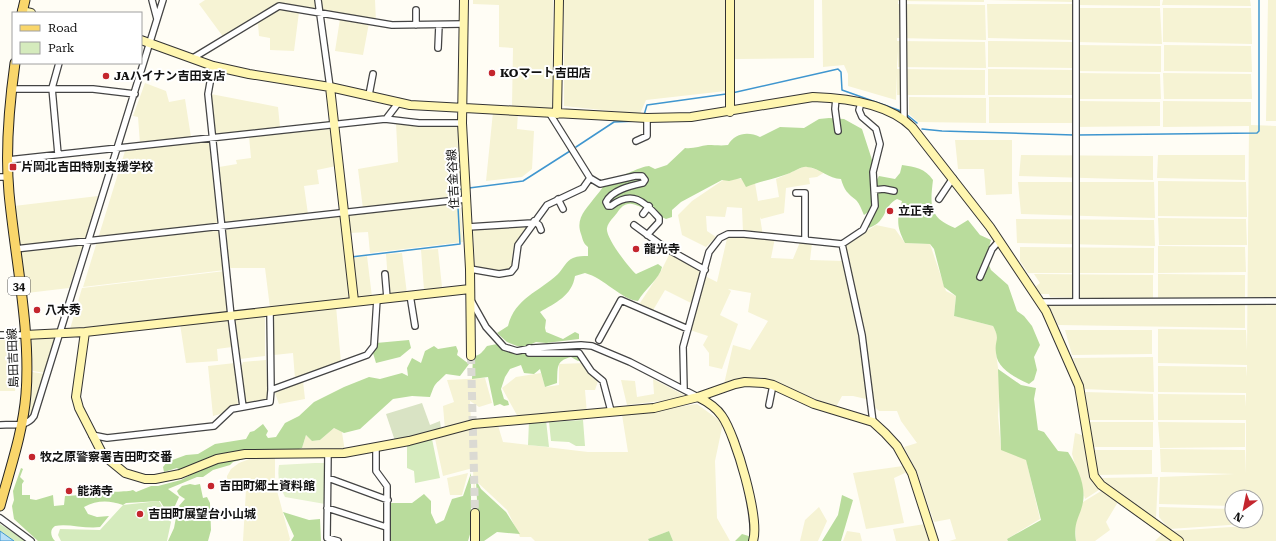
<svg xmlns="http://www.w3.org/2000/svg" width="1276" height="541" font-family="'Roboto Serif','Noto Sans JP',serif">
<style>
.farmland{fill:#f6f3d4}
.green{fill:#d5ebbd}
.forest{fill:#b9dc9c}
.cemetery{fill:#d9e3c4}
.pitch{fill:#e6f2cf}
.water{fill:#b9e0f7;stroke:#3f96cf}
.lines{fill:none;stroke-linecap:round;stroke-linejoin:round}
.stream{stroke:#3f96cf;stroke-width:1.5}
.secondary-tunnel{stroke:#dbdad3;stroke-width:8;stroke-dasharray:8 4;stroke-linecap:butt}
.street-casing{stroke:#444;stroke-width:8}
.secondary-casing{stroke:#333;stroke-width:10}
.primary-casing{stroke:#222;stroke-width:11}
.street{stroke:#fff;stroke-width:5.5}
.secondary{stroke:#fff6b0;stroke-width:8}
.primary{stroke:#f9d66b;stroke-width:9}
.poi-dot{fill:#c4262e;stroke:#fff;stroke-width:1.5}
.labels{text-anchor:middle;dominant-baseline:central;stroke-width:4;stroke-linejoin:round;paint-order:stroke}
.shield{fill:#fff;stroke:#585858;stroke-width:1}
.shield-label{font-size:11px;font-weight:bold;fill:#111}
.poi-label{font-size:12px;font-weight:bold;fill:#111;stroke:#fff;text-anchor:start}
.street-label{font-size:12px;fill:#111;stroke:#fff}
</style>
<rect width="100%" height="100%" fill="#fffdf5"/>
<path class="farmland" d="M205 0H375L376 22 369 23 363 55 335 51 340 19 299 12 294 51 270 50V38L259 36 258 24 224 38 199 4Z
M473 0H553L552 109 512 106 513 48 499 47V5L473 4Z
M564 0H725L726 91 646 100 640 114 564 106Z
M735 0H814V58L735 59Z
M822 0H984V2L898 1V4L985 5 986 40 897 38V41L985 42 986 68 898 67 897 51V69L985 70V95H897V74L896 100 848 86V74L844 65 823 67Z
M987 0H1160V6L1076 5V8H1160L1162 44 1076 42V45L1161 46V72L1076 71V73L1160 74 1161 99H1077V101L1160 102V126L1073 127 1072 123H989V97L1073 98V95H988V69L1073 70V68L988 67V41L1073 42V40L988 38 987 4H1072V2Z
M1163 0H1250L1251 6 1162 5Z
M1268 0H1276V121H1266Z
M1163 8H1251L1252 44 1163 42Z
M1164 45 1251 46 1252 72 1164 71Z
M1163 73 1251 74 1252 99H1164Z
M145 83 166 91 169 102 185 99 191 137 140 144 138 117 133 116Z
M211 94 278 107 280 127 213 136Z
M909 97 986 98V123L918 122 909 114Z
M1163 101 1251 102V125L1276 126V541H1182L1170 531 1246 526V521H1256V497H1246V488L1245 497H1232V506L1159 504 1160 477 1235 474 1161 472 1160 449 1245 450 1246 474V420H1158V394L1245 395 1246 407V393L1158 392V366L1246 367V377L1247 365 1158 363V329L1246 330 1247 351 1249 126 1163 127Z
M493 112 518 113 517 129 534 131 532 169 522 177 486 181Z
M396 123 430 125H457L463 198 363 209 358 169 398 162Z
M331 129 336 166 317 170 319 184 304 186 308 214 224 223 219 167 237 164 236 160 251 158 249 136Z
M955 140H1012V194L986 195 984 169H958Z
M209 141 211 143 225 270 83 287 125 151Z
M1021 155 1153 156V180L1019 176Z
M1158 155H1245V180L1157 178Z
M805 166 825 172 817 177 809 178 810 184 786 188 784 213 761 219 760 217 763 236 775 238 771 258 793 259 800 242 812 243 810 260 845 261 843 246 876 225 895 229 905 243 930 244 946 291 956 296 954 316 993 326 998 336 996 353 1000 382 998 416 1001 449 1026 459 1040 519 1007 539 1008 541H949L956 539 950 519 934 522 917 472 904 447 917 443 901 421 897 411H879L866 399 853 396H842L836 407 761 377 724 384 733 345 750 350 768 321 748 312 751 293 728 289 731 291 720 315 738 324 722 369 709 366V353L703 345 708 336 690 330 703 275 717 282 728 234 743 232 742 208 727 207 725 217 706 216 707 231 716 237 706 247 682 235 678 215 692 201 726 178 743 179 755 183 758 201 779 197 776 179Z
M1158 181 1246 182 1247 217 1158 216Z
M1018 182H1154L1155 218 1021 214Z
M98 196 85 240 18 246 14 206Z
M460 201 463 242 370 253 368 232 349 233 347 215Z
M341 216 351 295 347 299 270 308 265 268H229L225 230Z
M1158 218 1246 219 1247 245H1159Z
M1016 219 1154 220 1155 246 1017 243Z
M529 225 514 245 512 257V268L506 271 475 268 473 229Z
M83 245 69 288 27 293 20 252Z
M1158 246 1245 247 1246 272 1158 273Z
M1020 247 1154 248V273H1028L1020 261Z
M438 249 442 287 424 290 421 250Z
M402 253 407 294 389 295 386 254Z
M670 253 705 268 691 303 665 290 652 312 638 306 661 271Z
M367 256 372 297 359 298 355 296 352 258Z
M225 271 228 312 70 329 82 288Z
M1034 274 1153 275V300L1050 297 1049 294H1040L1035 287 1040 283Z
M1158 274 1245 275V299L1158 300Z
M1245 303V328L1058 325 1048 304Z
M336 306 341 363 295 379 293 353 274 355 272 313Z
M265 315V356L240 359 235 318Z
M229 318 232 347 217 349 218 361 186 363 180 324Z
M1065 330H1152V354L1072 355Z
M55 337 46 373 33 371 31 338Z
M0 340H20L15 391H0Z
M1153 357 1154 392 1083 389 1073 358Z
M266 360 268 400 245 404 240 365H242L243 362Z
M235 363 238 405 232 406 224 413 213 416 208 366Z
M586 363 599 378 595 390H585L587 414 518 417 502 388 516 377 541 373 545 387 559 385V364Z
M32 372 45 374 33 414 28 420Z
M485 378 492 403 479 407 470 401 471 422 445 430 443 406 454 402 447 380Z
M653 379 684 395 678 399 627 405 621 380 635 381 637 397 654 394Z
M303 381 305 399 279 404 275 393Z
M1085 392 1153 394 1154 420H1089Z
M697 404 723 423 715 461 717 518 730 541H673L669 531 648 539 649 541H535L531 537H520L507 510 475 480 474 498 473 468 443 476 434 434 497 422 503 442 588 452H628L622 415Z
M1087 422H1153V447H1091Z
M1158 422 1245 423V447L1160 448Z
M334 428 342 432 345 452 300 450 302 448 306 435 312 441 320 440Z
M1075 433 1085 436 1102 488 1085 499 1072 454Z
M1092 450H1152V474L1096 475Z
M275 457V481L227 485V476L231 469 239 463 252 458Z
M903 466 907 472 894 478 904 523 866 529 853 473Z
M468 473 462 495H450L447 478Z
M1158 477 1156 519 1103 484 1099 478Z
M276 487 290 539 289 541H243L246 489Z
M1106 488 1118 502 1106 522 1110 530 1095 541H1076L1075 521 1083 502Z
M819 507 827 521 818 541H800L805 520Z
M1159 507 1232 509V521H1245V524L1169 529 1159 517Z
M925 524 930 541H896L893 529Z
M847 531 860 533 862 541H843Z
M1162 534 1172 541H1155Z"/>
<path class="green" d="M546 420 549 447 528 445 529 421Z
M583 420 585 446H576L569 442 551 441 549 422Z
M432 439 440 478 415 483 414 471 407 468V446Z
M159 501 171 522 167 541H61L58 535 60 529 100 530 123 505Z
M0 524 26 541H0Z"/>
<path class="forest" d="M829 118 844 119 862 129 873 163 874 185 879 176 895 179 900 173 902 165C915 167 925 168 933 180 930 205 929 218 955 228L968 220 980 235 991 240 986 258 991 270 1008 285 1017 311 1024 316 1032 326 1040 345 1034 357 1037 370 1034 380 1029 384C1016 378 997 369 996 353 994 339 1001 341 993 326L954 316 956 296 944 287 934 249 930 244 905 243C896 226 897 219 902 201L897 199C882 207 888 221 869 228L868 216 871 210 864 215C862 211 860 204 856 200 848 194 844 190 841 179 829 179 820 168 807 167 802 166 795 171 790 173 775 179 760 181 746 187L741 178 729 181 722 180 681 202 672 210V217L666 219C659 216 639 205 632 204 625 203 621 207 617 213 614 217 608 222 607 228 605 237 629 268 636 274L658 264 662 267C660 278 644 290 638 301 622 300 604 278 585 273L575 276C572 296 555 303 540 312L546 320 545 328 546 332 563 339 575 332 579 334V339L546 343 536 342 525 347 517 346 507 342 497 333 508 326C515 298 539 292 558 274 563 269 566 261 573 258 578 256 583 256 588 256V247C583 243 583 240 581 234 575 218 587 208 596 196 600 192 602 187 606 184 612 180 642 166 649 166L655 169 667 165 685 148C693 149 700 146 708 145 715 145 721 146 728 145 735 133 748 131 760 137L780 127 804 128 819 119Z
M409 340 411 348 400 357 376 363 373 353 376 343Z
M502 343 519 349 549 351 565 350 563 352 574 355 582 360 578 361 571 357C555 361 558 368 557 383L545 387 540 369 534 374 524 373 521 365 510 369 505 377 501 389 504 399 508 401 509 405 504 406 500 404 494 406 488 377 472 379 473 356C480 356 483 351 487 346Z
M434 346 438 349 456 346 458 351 457 355 469 364 460 376 446 374C434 386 436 381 430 397L412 396 393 399 360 429 344 433 334 428 320 440 312 441 306 435 302 448 299 449 297 453 238 454 182 472 177 468 164 472 163 467 167 462 186 455 198 454 215 444 246 439 250 432 254 431 263 424 268 431 266 435 268 438 276 437 285 423 299 416 314 402 344 387 369 377 380 379 402 373 408 376 407 368 412 358 421 363 425 351Z
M998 369 1021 385 1036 388 1034 399 1038 430 1044 432 1058 451 1068 452C1077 466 1086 485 1083 502 1080 518 1073 521 1076 541H1008L1007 539 1041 520 1026 460 1001 450Z
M247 458 233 462 230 465 213 470 203 477H197L168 489 179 497 170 517 160 501 126 503 123 505C109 500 97 500 84 507L88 514 97 517 109 516 100 527C85 529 67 523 55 526 49 530 51 537 55 541H38L14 519 12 506 14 500 13 491 21 468 23 469 20 477 24 481 22 484V495H30V499L36 500 53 495 54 506 64 505 65 496 82 495 83 490C88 489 91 492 96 492 102 492 129 492 133 490L136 492 151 486H158L181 480 198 471 229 459Z
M471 473V531L468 541H390L389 525 391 503H412L424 494 431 501V513L436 524 444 520 452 499 463 496Z
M476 480 481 489 506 512 520 534 497 532 484 541H479Z
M190 484 195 485 200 484 203 498 207 497 210 503 211 530 208 541H168L174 528 178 507 185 499 179 495 177 491 182 486Z
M842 495 853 500 841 541H822L838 515Z
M283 512 309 520 320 519 321 541H291L294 536Z
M669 531 673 541H649L648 539Z
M742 534 752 537 751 541H735Z"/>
<path class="cemetery" d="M422 403 430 425 440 421 441 429 396 444 386 414Z"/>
<path class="pitch" d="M315 463H326L325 504 285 497C280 487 277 477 279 465Z"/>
<path class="water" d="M0 531 14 541H0Z"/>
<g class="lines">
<path class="stream" d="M732 93 838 69 841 72 842 90 901 111
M906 114 917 123
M644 115 647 105 726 94
M922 129 942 131 1074 135
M1077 135 1257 133 1259 131V0
M576 147 614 122 639 121
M469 188 523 181 570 151
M351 257 460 244 457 189H463"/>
<path class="secondary-tunnel" d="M471 356 475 513"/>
<defs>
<path id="street" d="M152 0 157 19
M318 0 330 87
M903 0 904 119
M1076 0V300
M416 25V10
M438 48 439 25
M193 58 279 6 392 25 463 24
M213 66 208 94 231 316 243 407
M11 89H93L135 94
M369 95 373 74
M836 98 835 109 838 131
M386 119 399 102
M636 141 647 136V118
M58 154 52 88 59 63
M8 160 385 119 419 123H462
M0 177H8
M590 178 600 184 635 176H642L645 180 643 183C630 186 612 190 606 202L608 206H611C632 190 644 201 659 218V222L647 235
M874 190 884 189 894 191
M796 193H805V240
M558 199 563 209
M939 199 953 178
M643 214 649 206
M534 221 539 225 541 230
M634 225 664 247 705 270
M468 227 532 223
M842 244 862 335 873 422
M15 249 466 199
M470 269 499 274 511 272 515 267 518 245 547 205 583 188 590 178 550 114
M385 274 387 298
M980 277 992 249 999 241
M410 295 415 326
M472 302 486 327 504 347 517 351 532 348 581 345 592 346 630 362 698 397
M1040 302 1276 301
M270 311 271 390
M0 335H25
M599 340 621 300 688 329
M529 348V353H579L591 371 603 381 611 411
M684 389 683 347 709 252 720 238 728 234H744L842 244 863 230 875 206 873 172 880 144 876 129 862 117 859 110 861 103
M769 405 773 385
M0 425C13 424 26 428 34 416L163 0
M92 435 107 438 214 426 232 409 270 402 271 390 367 355 374 346 377 299
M376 448V471L387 486V541
M328 453 327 538 338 541
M328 478 388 500
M327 508 386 527
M0 518 31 541"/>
<path id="secondary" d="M464 0 462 123 470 269 471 356
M22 11 31 13
M141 40 213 66 249 74 330 87 410 105 647 118 691 117 813 97C846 98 888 103 912 127L990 227 1046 311 1079 386 1094 476 1101 485 1179 541
M330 87 354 301
M730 112V0
M557 114 559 0
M85 332 76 397 79 408 103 455 125 473 145 479H155L180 474 217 459 245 454 344 453 409 441 473 424 654 408 698 397 735 384 745 382 764 383 773 385 814 404 873 422 885 433 897 446 912 473 934 541
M25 335 85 332 470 289
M698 397C708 402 716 407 722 416 736 436 760 519 753 541
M475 513V541"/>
<path id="primary" d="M22 13 25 0
M0 506C10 469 23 432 26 394 31 331 15 257 9 193 5 149 9 106 15 63"/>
</defs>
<use href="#street" class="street-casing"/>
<use href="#secondary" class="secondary-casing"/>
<use href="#primary" class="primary-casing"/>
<use href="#street" class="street"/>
<use href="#secondary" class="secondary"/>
<use href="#primary" class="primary"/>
</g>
<g class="poi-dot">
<circle cx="492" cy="73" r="4"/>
<circle cx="106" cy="76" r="4"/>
<rect x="9" y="163" width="8" height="8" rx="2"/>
<circle cx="890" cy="211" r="4"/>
<circle cx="636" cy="249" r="4"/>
<circle cx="37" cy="310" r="4"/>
<circle cx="32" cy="457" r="4"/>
<circle cx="211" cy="486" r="4"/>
<circle cx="69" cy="491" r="4"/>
<circle cx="140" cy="514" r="4"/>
</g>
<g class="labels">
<rect class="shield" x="8" y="277" width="22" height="18" rx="3"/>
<g class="shield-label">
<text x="19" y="286">34</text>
</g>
<g class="poi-label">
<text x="500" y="73">KOマート吉田店</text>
<text x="114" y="76">JAハイナン吉田支店</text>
<text x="21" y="167">片岡北吉田特別支援学校</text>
<text x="898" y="211">立正寺</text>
<text x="644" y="249">龍光寺</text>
<text x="45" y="310">八木秀</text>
<text x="40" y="457">牧之原警察署吉田町交番</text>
<text x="219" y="486">吉田町郷土資料館</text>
<text x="77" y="491">能満寺</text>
<text x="148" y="514">吉田町展望台小山城</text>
</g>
<g class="street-label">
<text transform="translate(453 179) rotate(-93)">住吉金谷線</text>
<text transform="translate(13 358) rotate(-92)">島田吉田線</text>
</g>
</g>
<rect x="12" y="12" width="130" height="52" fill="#ffffff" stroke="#a0a0a0"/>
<rect x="20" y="25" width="20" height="6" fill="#f9d66b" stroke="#a0a0a0"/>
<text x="48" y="32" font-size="12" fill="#111111">Road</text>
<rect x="20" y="42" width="20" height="12" fill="#d5ebbd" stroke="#a0a0a0"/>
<text x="48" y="52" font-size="12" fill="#111111">Park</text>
<g transform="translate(1244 509) rotate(213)"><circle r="19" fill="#ffffff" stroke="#a0a0a0"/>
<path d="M0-3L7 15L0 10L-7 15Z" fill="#c4262e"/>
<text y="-6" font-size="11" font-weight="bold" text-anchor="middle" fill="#111111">N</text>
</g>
</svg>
